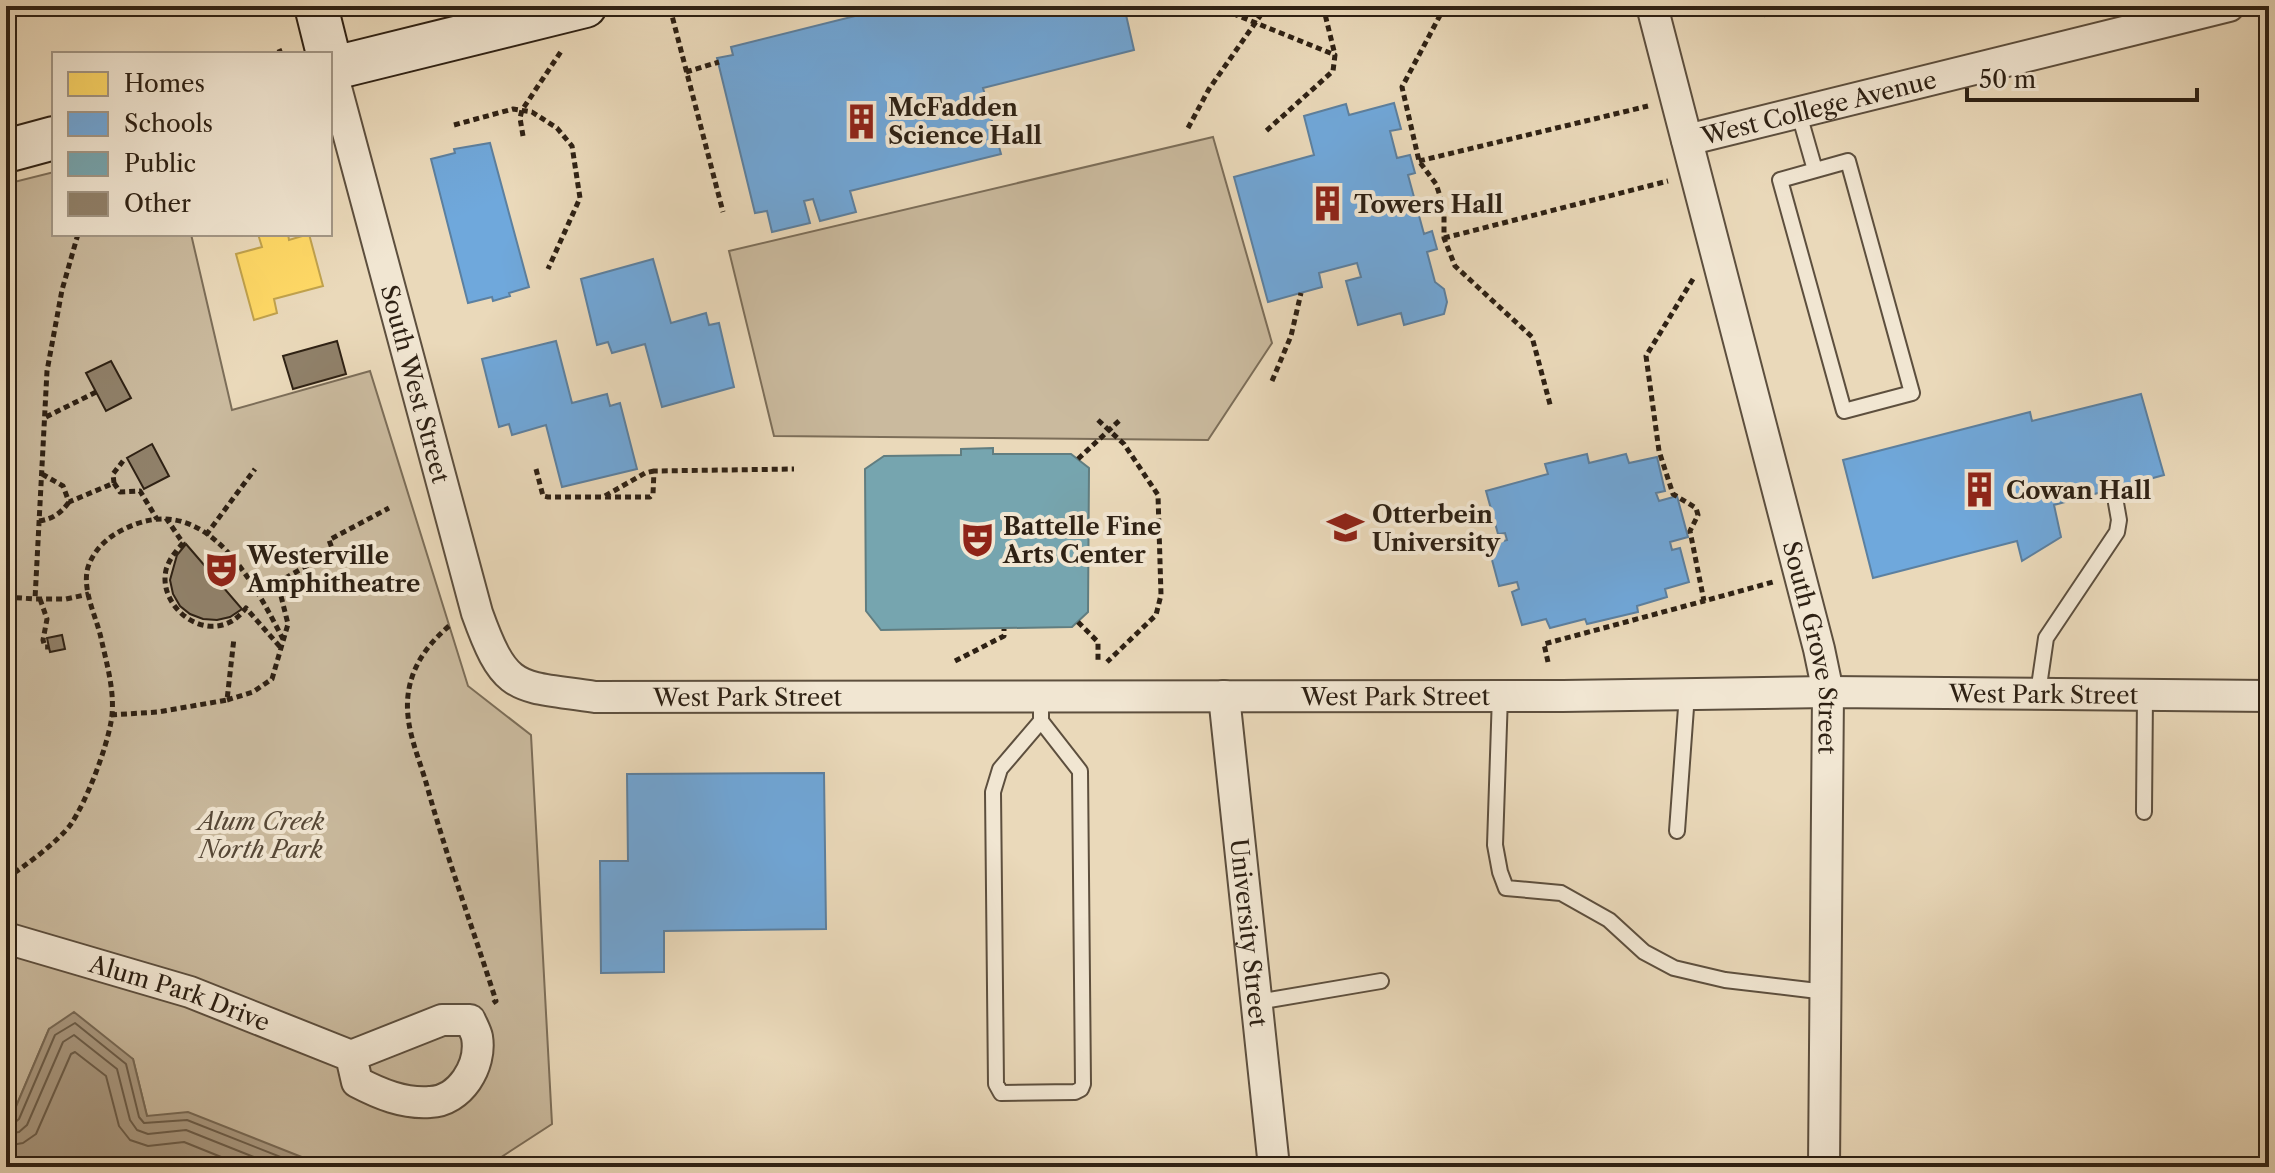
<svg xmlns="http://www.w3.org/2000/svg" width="2275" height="1173" font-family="'Libre Caslon Text',serif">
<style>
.green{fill:#caba9e;stroke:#7c6e59;stroke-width:2}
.water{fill:#aa9a82;stroke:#786a56;stroke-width:2}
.homes{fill:#ffd966;stroke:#c0a24d;stroke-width:2}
.schools{fill:#6fa8dc;stroke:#5c80a0;stroke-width:2}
.public{fill:#76a5af;stroke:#607d80;stroke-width:2}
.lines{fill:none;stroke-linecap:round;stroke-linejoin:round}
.shore{stroke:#6c5e4b;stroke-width:2}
.building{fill:#90816a;stroke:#2e2114;stroke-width:2}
.lane-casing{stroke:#5d4f3e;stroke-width:18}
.street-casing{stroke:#5d4f3e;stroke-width:34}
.secondary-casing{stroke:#2e2114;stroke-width:46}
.path{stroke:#2e2114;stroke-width:5;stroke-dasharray:6 4;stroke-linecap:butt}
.lane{stroke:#f1e6d2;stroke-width:14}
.street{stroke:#f1e6d2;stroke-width:30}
.secondary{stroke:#f1e6d2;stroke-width:42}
.labels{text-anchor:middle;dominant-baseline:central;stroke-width:8;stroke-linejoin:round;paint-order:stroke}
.poi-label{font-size:24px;font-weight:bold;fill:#2e2114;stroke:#f1e6d2;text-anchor:start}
.street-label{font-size:24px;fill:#2e2114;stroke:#f1e6d2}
.park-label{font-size:24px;font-style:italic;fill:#554736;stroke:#f1e6d2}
</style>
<rect width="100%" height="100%" fill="#ead9ba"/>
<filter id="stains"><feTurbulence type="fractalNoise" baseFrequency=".0025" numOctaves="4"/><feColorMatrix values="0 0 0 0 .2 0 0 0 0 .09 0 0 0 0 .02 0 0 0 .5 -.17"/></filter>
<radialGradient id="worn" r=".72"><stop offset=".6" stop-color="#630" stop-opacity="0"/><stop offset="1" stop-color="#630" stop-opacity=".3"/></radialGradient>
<path class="green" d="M1213 137 1272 343 1208 440 774 436 729 251Z
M54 172V234H191L232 410 370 371 468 686 531 735 552 1124 486 1167H182L147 1116 133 1059 49 1029 12 1116H6V184Z"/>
<path class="water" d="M74 1012 133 1059 147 1116 188 1112 327 1167H6V1116H12L49 1029Z"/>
<path class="homes" d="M258 234H288L289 240 309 234 323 286 274 299 277 313 254 320 236 254 262 247Z"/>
<path class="schools" d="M895 6H1124L1134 50 983 88 1001 154 850 191 856 212 820 221 813 199 804 201 810 223 772 232 767 211 755 213 717 58 733 55 731 47Z
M1762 6H1801L1765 16Z
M1394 103 1401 129 1390 131 1397 158 1410 155 1415 173 1408 175 1424 234 1432 231 1437 249 1427 252 1435 282 1444 289 1447 302 1444 314 1404 325 1401 313 1358 325 1346 281 1361 277 1357 263 1319 273 1322 287 1268 302 1234 177 1314 155 1304 116 1346 104 1349 115Z
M490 143 529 287 509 293 510 296 493 301 492 297 468 303 431 159 455 153 454 149Z
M653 259 671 323 706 313 709 325 719 323 734 387 662 407 645 344 612 353 608 342 597 345 581 279Z
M556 341 572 403 607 394 610 406 620 403 637 469 562 487 546 425 512 435 509 424 499 427 482 359Z
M2141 394 2164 475 2054 505 2061 537 2022 561 2017 541 1873 578 1843 460 2030 412 2032 421Z
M1587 454 1589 463 1626 454 1629 463 1657 457 1665 491 1656 493 1659 501 1677 496 1688 537 1670 542 1672 550 1680 548 1689 582 1665 589 1667 597 1637 606 1638 612 1587 624 1585 619 1550 628 1546 619 1522 625 1512 592 1519 589 1517 582 1499 586 1488 545 1507 540 1505 533 1498 534 1486 491 1548 474 1545 464Z
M824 773 826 929 664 931V972L601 973 600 861H628L627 774Z"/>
<path class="public" d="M993 448V454H1071L1089 468 1088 612 1072 627 881 630 866 611 865 469 884 456 961 455V449Z"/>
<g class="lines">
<path class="shore" d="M6 1124H13L19 1119 55 1035 75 1023 126 1064 139 1117 144 1123 187 1120 306 1167
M6 1134 19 1132 27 1125 63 1042 74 1035 117 1069 130 1120 137 1130 148 1134 186 1130 279 1167
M6 1146 23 1143 36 1134 71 1054 75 1052 106 1076 119 1126 130 1140 148 1146 184 1142 246 1167"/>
</g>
<path class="building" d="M337 341 346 374 293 389 283 356Z
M111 361 131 398 106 411 86 373Z
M152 444 169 476 144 489 127 458Z
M186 544 242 609 230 617 217 620 203 619 190 614 180 606 173 594 170 580 177 555Z
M62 635 65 649 50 652 47 638Z"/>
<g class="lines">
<defs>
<path id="lane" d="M1799 114 1815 170
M1848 161 1912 393 1844 411 1780 180Z
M2038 693 2046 638 2117 532 2119 520 2116 503
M1500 695 1495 845 1500 872 1506 888 1561 893 1609 920 1644 952 1674 968 1725 980 1826 992
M1041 721 1080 771 1083 1084 1081 1089 1075 1092 1001 1093 996 1084 993 792 1000 769 1041 721V696
M2144 812 2145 695
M1677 831 1687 694
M1257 1002 1381 981"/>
<g id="street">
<path id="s1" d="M1652 6 1819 649 1828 692 1824 1167"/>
<path id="s2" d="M331 69 477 613C506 694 516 685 595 697L1563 696 1828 692 2269 696"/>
<path id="s3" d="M1687 140 2229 6"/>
<path id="s4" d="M1224 696 1274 1167"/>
<path id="s5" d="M6 938 190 992 351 1056 442 1020H470C472 1025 476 1032 477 1037 482 1066 460 1101 430 1102 404 1104 380 1094 357 1082L351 1056"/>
</g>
<path id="secondary" d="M316 6 328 54
M330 69 585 6
M6 151 54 138"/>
</defs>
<use href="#lane" class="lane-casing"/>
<use href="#street" class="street-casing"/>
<use href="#secondary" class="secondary-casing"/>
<path class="path" d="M1214 6 1335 55 1333 71 1265 132
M1323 6 1335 55
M1445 6 1402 87 1419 161 1436 184 1444 208V238L1455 266 1532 337 1551 408
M670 8 723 212
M279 49 281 54
M686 72 719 62
M454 125 513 109 532 112 557 128 572 146 580 198 548 269
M1188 128 1209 89 1267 6
M523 136 520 118 522 110 562 50
M1419 161 1648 106
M78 234 62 290 47 371 35 599H66L89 594
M1444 238 1668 181
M1693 279 1646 356 1659 451 1673 494 1696 508 1698 515 1690 531 1704 601 1773 582
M1272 381 1291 336 1301 293
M46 417 96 392
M1098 420 1124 444 1158 495 1161 595 1156 615 1107 662
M1078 459 1121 419
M536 469 543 496 548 497H650L653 494 654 471 794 469
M42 474 63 486 69 502 114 483 113 474 123 461
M114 483 120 492 140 491 157 519
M605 496 645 473 654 471
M166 518 183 543C176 551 169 559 166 570 158 604 199 640 232 621 237 618 242 613 246 608L281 648
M39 521C53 519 61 513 69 502
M206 535 255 469
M259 593 333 551 329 540 389 508
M6 597 35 599
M40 599 47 619 43 640 45 647H49
M1078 622 1098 642V661
M449 626C422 649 404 678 408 716 410 739 421 764 427 786 447 858 473 929 496 1001L493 1003
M955 661 1004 636V629
M1548 662 1544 644 1704 601
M227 700 253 692 272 679 288 624 279 588
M111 715 158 712 227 700 234 638
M6 878C23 868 60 840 71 824 87 800 106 750 111 722 116 695 107 665 101 638 96 615 79 585 90 562 99 542 117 531 136 524 210 497 255 585 283 639"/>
<use href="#lane" class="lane"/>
<use href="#street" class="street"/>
<use href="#secondary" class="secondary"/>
</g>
<defs>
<symbol id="building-bare" viewBox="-9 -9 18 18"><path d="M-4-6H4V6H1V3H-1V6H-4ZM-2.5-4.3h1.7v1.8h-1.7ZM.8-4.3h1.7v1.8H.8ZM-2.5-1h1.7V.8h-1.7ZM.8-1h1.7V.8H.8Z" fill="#8f2418" stroke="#f1e6d2" stroke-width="2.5" paint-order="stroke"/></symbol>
<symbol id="university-bare" viewBox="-9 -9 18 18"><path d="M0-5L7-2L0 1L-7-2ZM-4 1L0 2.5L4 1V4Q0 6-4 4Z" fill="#8f2418" stroke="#f1e6d2" stroke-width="2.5" paint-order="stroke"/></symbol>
<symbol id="theatre-bare" viewBox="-9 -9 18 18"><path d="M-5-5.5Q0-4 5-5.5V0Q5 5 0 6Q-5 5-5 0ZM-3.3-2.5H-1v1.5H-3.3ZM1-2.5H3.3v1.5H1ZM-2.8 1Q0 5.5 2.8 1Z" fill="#8f2418" stroke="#f1e6d2" stroke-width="2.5" paint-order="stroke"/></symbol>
</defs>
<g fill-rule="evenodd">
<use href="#building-bare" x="836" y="96" width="51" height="51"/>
<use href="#building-bare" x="1302" y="178" width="51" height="51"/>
<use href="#building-bare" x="1954" y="464" width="51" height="51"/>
<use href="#university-bare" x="1320" y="502" width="51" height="51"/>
<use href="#theatre-bare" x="952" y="514" width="51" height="51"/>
<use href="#theatre-bare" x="196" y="544" width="51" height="51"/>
</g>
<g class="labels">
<g class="poi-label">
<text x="888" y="107">McFadden<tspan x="888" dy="28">Science Hall</tspan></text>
<text x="1354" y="204">Towers Hall</text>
<text x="2006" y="490">Cowan Hall</text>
<text x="1372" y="514">Otterbein<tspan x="1372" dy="28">University</tspan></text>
<text x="1003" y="526">Battelle Fine<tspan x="1003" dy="28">Arts Center</tspan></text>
<text x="247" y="555">Westerville<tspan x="247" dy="28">Amphitheatre</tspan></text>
</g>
<g class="street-label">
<text stroke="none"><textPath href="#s3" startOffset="136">West College Avenue</textPath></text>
<text stroke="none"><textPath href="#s2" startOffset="326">South West Street</textPath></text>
<text stroke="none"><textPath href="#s1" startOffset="662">South Grove Street</textPath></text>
<text stroke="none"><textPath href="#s2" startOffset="2172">West Park Street</textPath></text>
<text stroke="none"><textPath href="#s2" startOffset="1524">West Park Street</textPath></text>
<text stroke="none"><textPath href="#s2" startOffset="876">West Park Street</textPath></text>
<text stroke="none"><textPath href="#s4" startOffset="238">University Street</textPath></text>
<text stroke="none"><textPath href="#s5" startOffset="182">Alum Park Drive</textPath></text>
</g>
<g class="park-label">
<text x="261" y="821">Alum Creek<tspan x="261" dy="28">North Park</tspan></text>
</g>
</g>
<rect width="2275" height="1173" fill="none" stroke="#ead9ba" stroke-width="32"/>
<rect x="8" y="8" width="2259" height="1157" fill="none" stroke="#2e2114" stroke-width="4"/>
<rect x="16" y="16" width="2243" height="1141" fill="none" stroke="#2e2114" stroke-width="2"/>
<rect x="52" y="52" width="280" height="184" fill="#f1e6d2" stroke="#a39786" stroke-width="2"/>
<rect x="68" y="72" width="40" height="24" fill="#ffd966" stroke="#a39786" stroke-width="2"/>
<text x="124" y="92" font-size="24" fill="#2e2114">Homes</text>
<rect x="68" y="112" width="40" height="24" fill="#6fa8dc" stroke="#a39786" stroke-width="2"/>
<text x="124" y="132" font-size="24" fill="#2e2114">Schools</text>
<rect x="68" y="152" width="40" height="24" fill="#76a5af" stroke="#a39786" stroke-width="2"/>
<text x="124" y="172" font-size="24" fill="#2e2114">Public</text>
<rect x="68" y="192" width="40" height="24" fill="#90816a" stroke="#a39786" stroke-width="2"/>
<text x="124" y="212" font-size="24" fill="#2e2114">Other</text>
<path d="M1967 88v12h230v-12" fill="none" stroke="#2e2114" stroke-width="4"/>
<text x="1979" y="88" font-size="24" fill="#2e2114" stroke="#f1e6d2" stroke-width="6" paint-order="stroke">50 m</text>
<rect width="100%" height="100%" filter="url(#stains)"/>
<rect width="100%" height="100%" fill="url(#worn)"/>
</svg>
